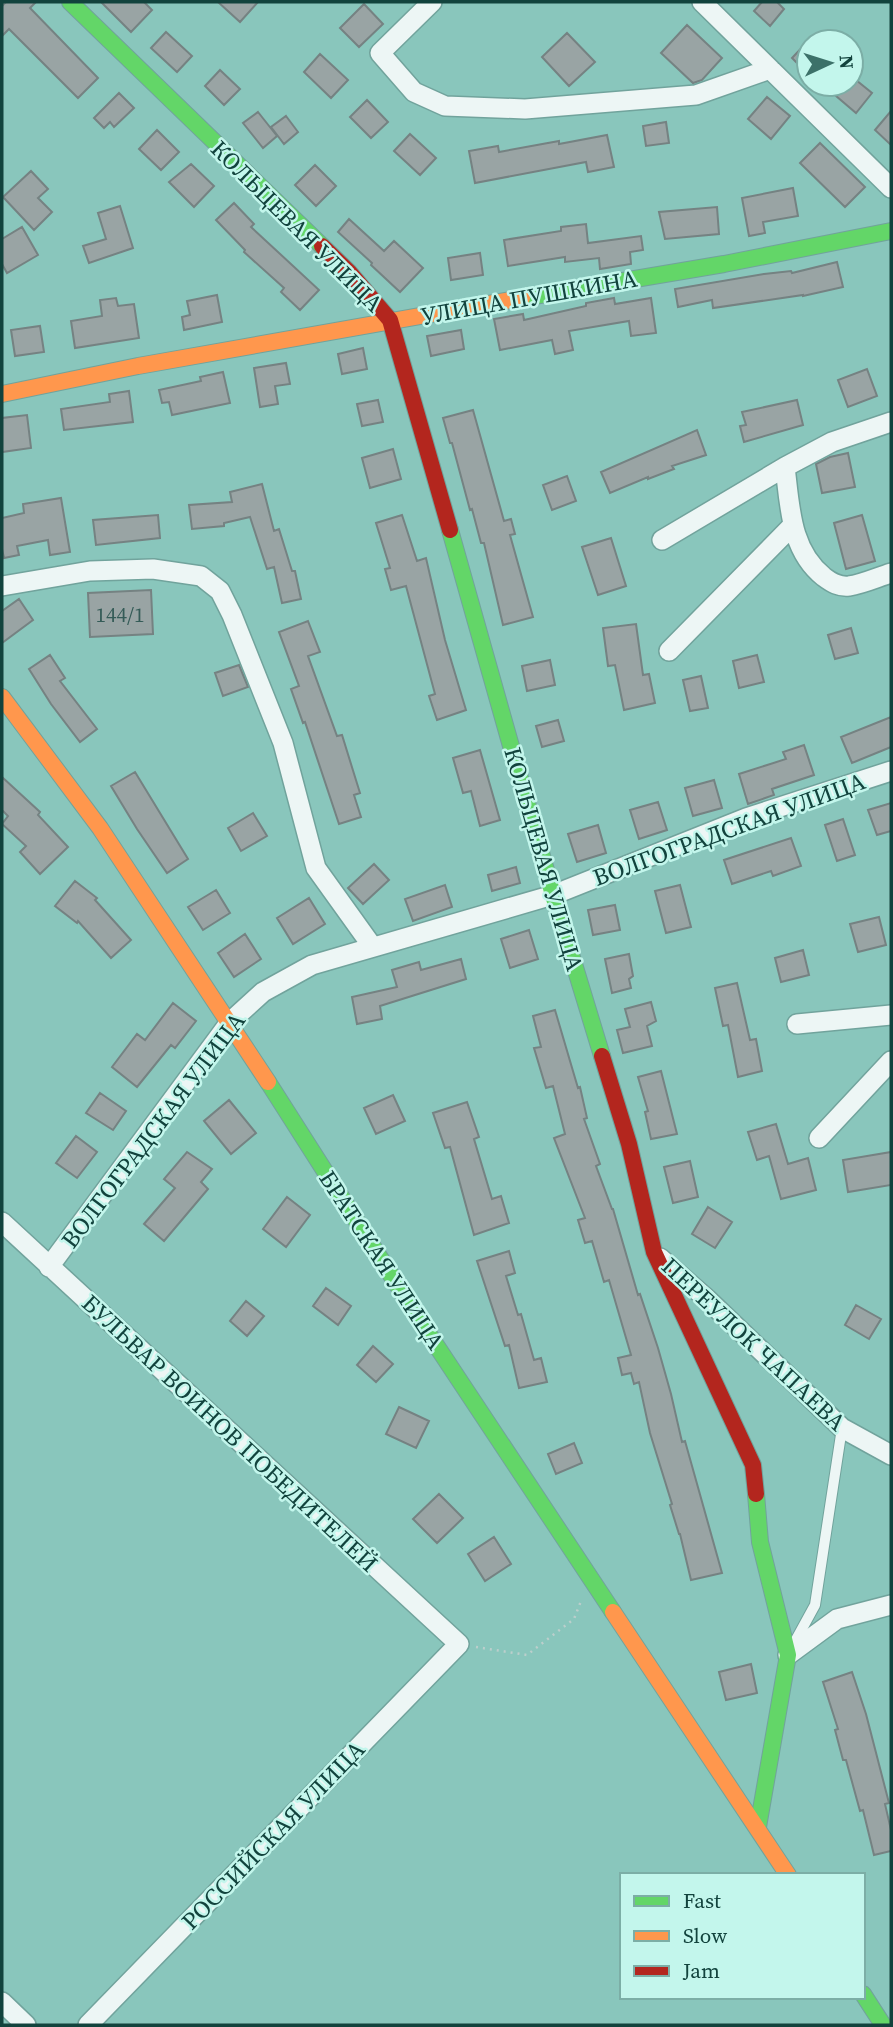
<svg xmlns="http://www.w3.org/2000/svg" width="893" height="2027" font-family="'Source Serif 4',serif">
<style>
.building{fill:#99a4a4;stroke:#758282;stroke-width:2}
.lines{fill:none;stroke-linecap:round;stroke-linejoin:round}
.lane-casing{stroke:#71a39c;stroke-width:12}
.street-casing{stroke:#71a39c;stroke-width:22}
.fast-casing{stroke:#71a39c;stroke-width:18}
.slow-casing{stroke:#71a39c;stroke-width:18}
.jam-casing{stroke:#71a39c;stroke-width:18}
.path{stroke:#bccfcc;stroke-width:2.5;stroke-dasharray:2 5;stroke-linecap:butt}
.lane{stroke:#edf6f5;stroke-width:10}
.street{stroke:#edf6f5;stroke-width:19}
.fast{stroke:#63d668;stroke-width:16}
.slow{stroke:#ff974d;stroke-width:16}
.jam{stroke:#b3261e;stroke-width:16}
.labels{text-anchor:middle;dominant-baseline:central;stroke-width:5;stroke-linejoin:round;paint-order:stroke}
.number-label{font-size:21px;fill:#345b57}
.street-label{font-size:24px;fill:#12433d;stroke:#c3f6ec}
</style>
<rect width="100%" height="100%" fill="#89c6bc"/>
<path class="building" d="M6 2H36L30 8 98 78 78 98 9 29 2 36V6Z
M101 2H144L152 10 131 32Z
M218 2H258L240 22Z
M762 2H777L784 9 770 26 754 11Z
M364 4 383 24 359 47 340 28Z
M687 25 722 58 702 80 693 83 661 53Z
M166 32 192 56 177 72 151 48Z
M567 33 595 62 569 86 542 57Z
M809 40V75L792 58Z
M320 54 348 80 331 98 304 72Z
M220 70 240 89 224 105 205 86Z
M851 76 872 93 856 113 822 84H851Z
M119 93 134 108 114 127 110 122 104 128 94 118Z
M767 97 790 116 771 139 748 119Z
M367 100 388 122 371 138 350 117Z
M891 111V145L875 130Z
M258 112 277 136 263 148 243 123Z
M286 116 298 132 284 144 271 127Z
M666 122 669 143 646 146 643 126Z
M157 130 179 152 161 170 139 149Z
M410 134 436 158 420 175 394 151Z
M607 135 614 167 588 172 586 162 475 183 469 151 498 146 499 152 559 141V144Z
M820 143 865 187 845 207 800 163Z
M191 164 214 186 194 207 169 182Z
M315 165 336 186 316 206 295 185Z
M31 171 48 189 38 198 52 212 34 230 3 197Z
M793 188 798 216 763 222 765 233 749 236 742 198Z
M234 203 254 224 251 227 319 290 300 310 281 292 284 288 244 252 245 250 216 220Z
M120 206 133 248 89 263 83 246 106 239 98 213Z
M717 207 719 234 665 239 659 212Z
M349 219 384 251 394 241 423 268 400 292 371 265 372 263 338 232Z
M586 224 588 243 641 236 643 250 630 252 631 264 600 269 599 258 565 262V257L508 266 504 240 561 231V227Z
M22 227 38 255 7 273 2 264V239Z
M480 253 483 275 451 280 448 258Z
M837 262 843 287 803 296V295L713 308 712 300 678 307 675 289 764 274 791 271 792 273Z
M217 295 222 322 184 330 182 317 190 315 187 301Z
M116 298 118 306 134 304 139 338 75 348 71 321 102 316 100 300Z
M614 298 615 304 651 298 656 333 631 336 629 321 569 331 573 350 555 354 552 340 500 350 494 319 523 314 524 320 586 306V303Z
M40 326 44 352 15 356 11 330Z
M461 330 464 349 431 356 427 336Z
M363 348 367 369 342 374 338 354Z
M286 363 290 384 275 386 278 404 260 407 254 368Z
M867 369 877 396 848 407 838 380Z
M223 372 230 403 172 415 169 402 162 403 159 390 201 381 200 377Z
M129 391 133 422 64 430 61 409 110 402 109 394Z
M378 400 383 422 362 426 357 404Z
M797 400 803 425 744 442 740 426 746 425 742 412Z
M473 410 504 521 511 519 515 534 510 535 533 617 503 625 484 543H481L472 509 470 510 452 443H450L443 418Z
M27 415 31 448 2 452V418Z
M697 430 706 455 672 466 674 469 648 479V477L610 493 601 472Z
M393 449 401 479 370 488 362 458Z
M848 453 855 487 822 493 816 464 830 457Z
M567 476 576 501 552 510 543 485Z
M262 484 274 531 279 529 292 571H295L301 599 282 603 274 567 267 569 250 517 224 523V526L192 529 189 505 232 502 230 492Z
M61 498 70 552 50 555 48 540 17 546 19 555 4 558 2 549V518L24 513 23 504Z
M158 515 160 538 96 545 93 520Z
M402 515 417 561 426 558 445 640 466 710 437 720 429 696 435 694 406 586 391 590 385 569 390 568 376 523Z
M862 515 875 561 846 569 834 523Z
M611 538 626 586 598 595 582 547Z
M151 590 153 634 90 637 88 593Z
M19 599 33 620 2 643V611Z
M308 621 320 652 308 656 337 736 342 735 360 793 354 795 361 817 339 824 305 722 303 723 291 689 299 686 279 632Z
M636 624 643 675 649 674 655 703 624 710 615 665 608 666 603 628Z
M851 628 858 653 835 659 828 635Z
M50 655 65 678 60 681 97 729 80 742 51 704 29 669Z
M757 655 764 682 739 688 733 661Z
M550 660 555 685 527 691 522 666Z
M239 665 248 687 223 696 215 673Z
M701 676 708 708 690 711 683 680Z
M891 717V747L852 763 841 737Z
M558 720 564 741 542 747 536 726Z
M804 745 814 775 772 789 774 795 748 804 739 774 786 759 783 752Z
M480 750 500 820 480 826 471 791 463 793 453 758Z
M135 772 188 859 167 873 137 829 111 786Z
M2 777 40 812 38 815 68 847 40 874 20 852 26 846 2 824 8 816 2 810Z
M714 780 722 808 693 816 685 788Z
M658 802 667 830 639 839 630 810Z
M891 803V831L877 835 868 810Z
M253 813 267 836 241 851 228 828Z
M843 819 855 855 837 861 825 825Z
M598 825 606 853 577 862 568 834Z
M791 838 801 866 773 876 771 871 732 884 724 860Z
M374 864 389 880 363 904 348 888Z
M516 867 520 883 492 891 488 875Z
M75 881 97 898 95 900 131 940 111 958 78 921 77 923 55 906Z
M445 885 452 907 413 921 405 899Z
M680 885 691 927 666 933 655 891Z
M216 890 230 913 203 930 188 907Z
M309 898 325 924 293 944 277 918Z
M615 905 620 930 593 935 588 910Z
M879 917 886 945 858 952 850 924Z
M529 930 538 959 510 968 501 939Z
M245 934 261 959 234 977 218 953Z
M803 950 809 975 781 982 775 958Z
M629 954 633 976 629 979 631 988 612 993 605 959Z
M461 959 466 979 380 1006 382 1019 357 1024 352 997 397 987 392 970 419 962 421 970Z
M737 983 750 1040 756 1039 762 1071 738 1077 728 1025 723 1026 715 988Z
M651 1002 656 1021 647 1026 652 1046 623 1053 617 1030 630 1027 625 1009Z
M173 1003 196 1021 175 1048 171 1045 137 1087 112 1067 137 1034 145 1040Z
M555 1010 578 1088 580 1087 587 1118 584 1119 600 1164 596 1166 612 1209H613L638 1295 640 1294 658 1348 671 1394 682 1442 685 1441 722 1573 691 1580 680 1534H679L670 1505 672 1504 650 1433 639 1382 634 1384 631 1373 622 1375 618 1358 631 1355 609 1280 604 1282 592 1241 585 1243 578 1220 585 1218 554 1138 565 1134 553 1086 546 1088 534 1048 541 1047 533 1016Z
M661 1071 677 1134 651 1139 645 1112 648 1111 638 1077Z
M100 1093 126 1111 113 1130 86 1113Z
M393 1095 405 1121 376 1134 364 1108Z
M229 1100 256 1133 231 1154 204 1121Z
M467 1102 479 1137 474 1139 492 1199 501 1196 509 1223 474 1235 450 1147 445 1148 433 1113Z
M776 1124 788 1164 808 1158 816 1190 781 1199 769 1156 757 1160 748 1132Z
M76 1136 97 1152 77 1178 56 1163Z
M187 1152 212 1169 201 1182 208 1189 164 1241 144 1224 175 1188 164 1179Z
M891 1152V1185L848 1192 843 1160Z
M690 1161 698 1197 673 1203 664 1167Z
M287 1197 310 1215 286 1247 263 1229Z
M708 1207 732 1222 715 1248 692 1234Z
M509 1251 515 1273 506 1276 518 1315 521 1314 534 1360 541 1358 547 1382 519 1388 509 1345 505 1346 477 1261Z
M326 1288 351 1306 338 1325 313 1306Z
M246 1301 264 1316 247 1336 230 1321Z
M856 1305 881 1319 869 1339 845 1325Z
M373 1346 393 1364 376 1382 357 1365Z
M399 1407 429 1421 416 1448 386 1434Z
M574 1443 582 1463 556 1474 548 1454Z
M439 1494 463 1518 437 1543 413 1519Z
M494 1537 511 1564 485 1581 468 1554Z
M751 1664 757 1693 726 1700 719 1672Z
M852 1672 866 1714 889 1803 885 1804 891 1830V1851L874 1855 863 1810 860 1811 846 1760H843L835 1730 838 1729 823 1682Z"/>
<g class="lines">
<defs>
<path id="lane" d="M792 1647 815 1605 842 1428"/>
<path id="street" d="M432 2 380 53 414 92 445 106 525 109 696 95 770 69
M702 2 891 188
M785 467C790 506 790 550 824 577 832 583 839 587 849 586 863 584 878 577 891 573
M662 540 785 467 832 442 891 422
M2 586 90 571 153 569 201 576 220 591 232 615 283 743 316 868 372 946
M669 651 793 525
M797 1024 891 1015
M819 1138 891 1061
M2 1222 459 1644 88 2025
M660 1258 707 1299 842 1428 891 1455
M49 1267 230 1022 263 992 312 965 553 895 746 818 891 771
M788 1655 837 1619 891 1605
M2 2002 26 2025"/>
<path id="fast" d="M70 2 322 246
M522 298 724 264 891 231
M450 530 553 895 602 1056
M268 1082 426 1330 613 1612
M756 1494 760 1542 788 1655 758 1827
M863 1994 883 2025"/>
<path id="slow" d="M2 394 138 366 522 298
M2 697 100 828 268 1082
M613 1612 788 1875"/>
<path id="jam" d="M322 246 349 272 390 320 450 530
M602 1056 629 1144 654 1252 753 1465 756 1494"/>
</defs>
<use href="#lane" class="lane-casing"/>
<use href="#street" class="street-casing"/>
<use href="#fast" class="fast-casing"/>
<use href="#slow" class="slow-casing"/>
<use href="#jam" class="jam-casing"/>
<path class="path" d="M476 1647 527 1655 574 1619 581 1601"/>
<use href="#lane" class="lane"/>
<use href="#street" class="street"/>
<use href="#fast" class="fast"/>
<use href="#slow" class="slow"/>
<use href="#jam" class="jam"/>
</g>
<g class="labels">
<g class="number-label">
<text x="120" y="614">144/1</text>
</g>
<g class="street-label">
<text transform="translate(297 226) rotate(45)">КОЛЬЦЕВАЯ УЛИЦА</text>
<text transform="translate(529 297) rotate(-10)">УЛИЦА ПУШКИНА</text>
<text transform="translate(729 829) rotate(-20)">ВОЛГОГРАДСКАЯ УЛИЦА</text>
<text transform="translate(544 859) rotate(74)">КОЛЬЦЕВАЯ УЛИЦА</text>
<text transform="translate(153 1130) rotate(-53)">ВОЛГОГРАДСКАЯ УЛИЦА</text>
<text transform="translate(382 1260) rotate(57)">БРАТСКАЯ УЛИЦА</text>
<text transform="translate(754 1344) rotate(43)">ПЕРЕУЛОК ЧАПАЕВА</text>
<text transform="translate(230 1433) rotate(43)">БУЛЬВАР ВОИНОВ ПОБЕДИТЕЛЕЙ</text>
<text transform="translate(273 1835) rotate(-46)">РОССИЙСКАЯ УЛИЦА</text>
</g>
</g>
<rect width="893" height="2027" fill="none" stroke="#12433d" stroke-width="7"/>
<rect x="620" y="1873" width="245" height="126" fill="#c3f6ec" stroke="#7caea6" stroke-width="2"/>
<rect x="634" y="1896" width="35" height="10" fill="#63d668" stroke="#7caea6" stroke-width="2"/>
<text x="683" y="1908" font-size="21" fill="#12433d">Fast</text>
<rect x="634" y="1931" width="35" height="10" fill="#ff974d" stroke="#7caea6" stroke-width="2"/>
<text x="683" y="1943" font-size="21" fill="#12433d">Slow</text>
<rect x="634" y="1966" width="35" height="10" fill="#b3261e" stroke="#7caea6" stroke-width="2"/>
<text x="683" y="1978" font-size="21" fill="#12433d">Jam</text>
<g transform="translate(830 63) rotate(86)"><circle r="33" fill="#c3f6ec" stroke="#7caea6" stroke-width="2"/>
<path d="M0-5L12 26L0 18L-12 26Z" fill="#3c7169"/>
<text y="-10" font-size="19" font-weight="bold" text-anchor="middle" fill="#12433d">N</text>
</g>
</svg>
